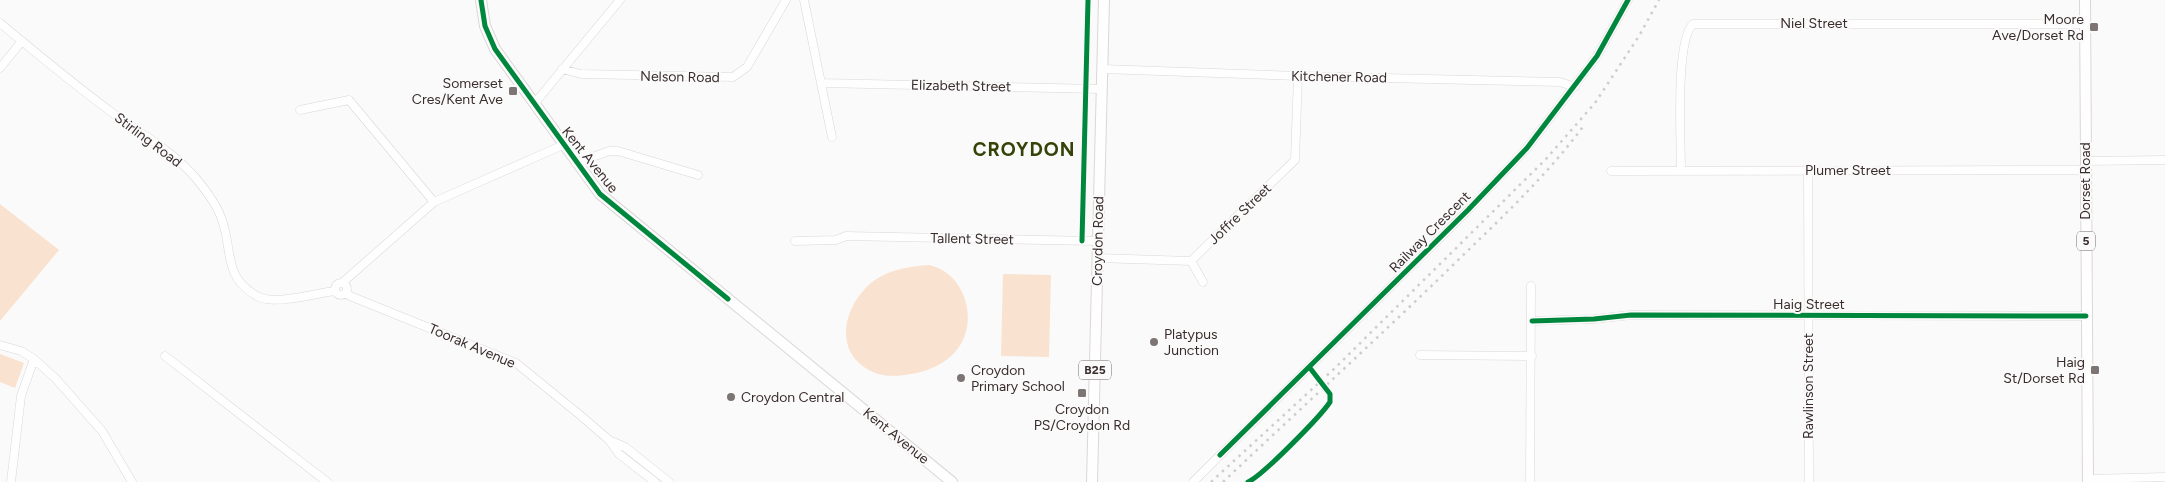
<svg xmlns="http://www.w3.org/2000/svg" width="2165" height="482" font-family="Figtree,sans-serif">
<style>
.green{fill:#f9e2cf}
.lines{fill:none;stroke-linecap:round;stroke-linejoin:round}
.minor-casing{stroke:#ddd6d6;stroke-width:9}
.major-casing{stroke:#ddd6d6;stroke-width:12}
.minor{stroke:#fefefe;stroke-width:8}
.major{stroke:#fefefe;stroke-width:10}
.rail{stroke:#cecccc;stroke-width:2.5;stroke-dasharray:2.5 5;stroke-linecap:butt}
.cycleway-casing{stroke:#fafafa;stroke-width:8}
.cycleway{stroke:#00873e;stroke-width:5}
.poi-dot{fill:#7d7474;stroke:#fafafa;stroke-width:2}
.labels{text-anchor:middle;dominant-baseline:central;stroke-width:4;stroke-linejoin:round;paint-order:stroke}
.shield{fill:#fafafa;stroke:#746a6a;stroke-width:1}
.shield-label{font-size:12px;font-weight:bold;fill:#3a2c2c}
.poi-label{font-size:14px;fill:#3a2c2c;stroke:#fafafa;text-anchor:end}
.street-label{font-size:14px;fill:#3a2c2c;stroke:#fafafa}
.district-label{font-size:19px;font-weight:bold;letter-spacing:1px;fill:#354309;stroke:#fafafa}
</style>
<rect width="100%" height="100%" fill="#fafafa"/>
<path class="green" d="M0 204 59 250 0 321Z
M929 265C962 272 977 313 962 342 951 363 926 373 904 375 890 377 877 376 864 367 831 344 848 297 878 278 893 269 912 266 929 265Z
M1003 274 1051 275 1049 357 1001 356Z
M0 354 24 363 15 388 0 382Z"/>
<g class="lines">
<defs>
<path id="minor" d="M804 0 832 137
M0 23C36 53 72 83 110 111 138 132 170 149 194 176 205 189 217 204 222 220 233 251 223 277 257 296 273 306 316 293 335 291
M0 68 22 41
M562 69 581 74 733 77 747 67 786 0
M1102 69 1298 76 1560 82 1575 87
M821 83 1101 89
M534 104 620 0
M300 110 349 100 434 202
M2085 161 2165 160
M576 163 609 151H618L698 175
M1808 170 1809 482
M1611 171 2085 170
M1681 171C1681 143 1675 40 1693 24H2085
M795 241 836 240 846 236 1097 241
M1097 258 1191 261 1295 160 1298 76
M1191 261 1203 282
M335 289a6 6 0 1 1 12 0a6 6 0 1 1-12 0Z
M342 283 434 202 563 145
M346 292 350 296 516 363 580 415 609 440 619 454 655 482
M1532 321 1594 319 1631 315 2086 316
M0 345 21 351 34 359 56 379 102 431 132 482
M1420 355 1532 356
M165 356 327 482
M611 441 625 447 669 482
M2088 479 2165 477
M11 482 21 396 34 359
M1193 482 1468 210 1527 148 1597 56 1628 0
M1530 482 1531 286"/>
<path id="major" d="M481 0 485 26 495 49 600 194 952 482
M2085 0 2088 482
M1092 482 1104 0"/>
</defs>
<use href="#minor" class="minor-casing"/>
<use href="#major" class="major-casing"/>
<use href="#minor" class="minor"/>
<use href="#major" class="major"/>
<path class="rail" d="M1211 482 1335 368 1546 159 1595 103 1639 36 1659 0
M1223 482C1299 410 1376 340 1451 267 1498 221 1546 177 1585 124"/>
<defs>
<path id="cycleway" d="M481 0 485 26 495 49 600 194 728 299
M1082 241 1088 0
M1532 321 1594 319 1631 315 2086 316
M1220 455 1468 210 1527 148 1597 56 1628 0
M1248 482C1262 476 1320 417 1330 402V394L1310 368"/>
</defs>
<use href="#cycleway" class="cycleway-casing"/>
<use href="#cycleway" class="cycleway"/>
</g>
<g class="poi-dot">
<rect x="2089" y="22" width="10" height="10" rx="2.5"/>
<rect x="508" y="86" width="10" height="10" rx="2.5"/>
<circle cx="1154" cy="342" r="5"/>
<rect x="2090" y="365" width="10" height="10" rx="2.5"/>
<circle cx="961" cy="378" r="5"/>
<rect x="1077" y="388" width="10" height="10" rx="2.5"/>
<circle cx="731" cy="397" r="5"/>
</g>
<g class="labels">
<g class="shield">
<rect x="2077" y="231.5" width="18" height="19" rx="4"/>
<rect x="1079" y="360.5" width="32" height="19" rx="4"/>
</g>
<g class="shield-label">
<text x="2086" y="241">5</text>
<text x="1095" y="370">B25</text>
</g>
<g class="poi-label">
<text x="2084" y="19">Moore<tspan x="2084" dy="16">Ave/Dorset Rd</tspan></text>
<text x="503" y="83">Somerset<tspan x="503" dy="16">Cres/Kent Ave</tspan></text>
<text x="1164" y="334" text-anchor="start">Platypus<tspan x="1164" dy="16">Junction</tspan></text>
<text x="2085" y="362">Haig<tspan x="2085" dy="16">St/Dorset Rd</tspan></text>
<text x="971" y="370" text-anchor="start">Croydon<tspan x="971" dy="16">Primary School</tspan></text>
<text x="741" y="397" text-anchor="start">Croydon Central</text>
<text x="1082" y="409" text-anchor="middle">Croydon<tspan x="1082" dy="16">PS/Croydon Rd</tspan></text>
</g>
<g class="street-label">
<text x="1814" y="23">Niel Street</text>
<text transform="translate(680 77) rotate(1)">Nelson Road</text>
<text transform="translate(1339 77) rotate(1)">Kitchener Road</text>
<text transform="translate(961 86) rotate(1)">Elizabeth Street</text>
<text transform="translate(148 140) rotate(37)">Stirling Road</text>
<text transform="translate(590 160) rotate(51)">Kent Avenue</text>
<text x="1848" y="170">Plumer Street</text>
<text transform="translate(2085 181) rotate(-90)">Dorset Road</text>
<text transform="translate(1240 214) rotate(-44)">Joffre Street</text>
<text transform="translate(1430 232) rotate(-45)">Railway Crescent</text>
<text transform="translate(972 239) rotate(1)">Tallent Street</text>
<text transform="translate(1098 241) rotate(-89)">Croydon Road</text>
<text x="1809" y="304">Haig Street</text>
<text transform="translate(472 346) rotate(23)">Toorak Avenue</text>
<text transform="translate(1808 386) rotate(-90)">Rawlinson Street</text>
<text transform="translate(896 436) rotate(39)">Kent Avenue</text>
</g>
<g class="district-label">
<text x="1024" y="149">CROYDON</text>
</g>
</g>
</svg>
